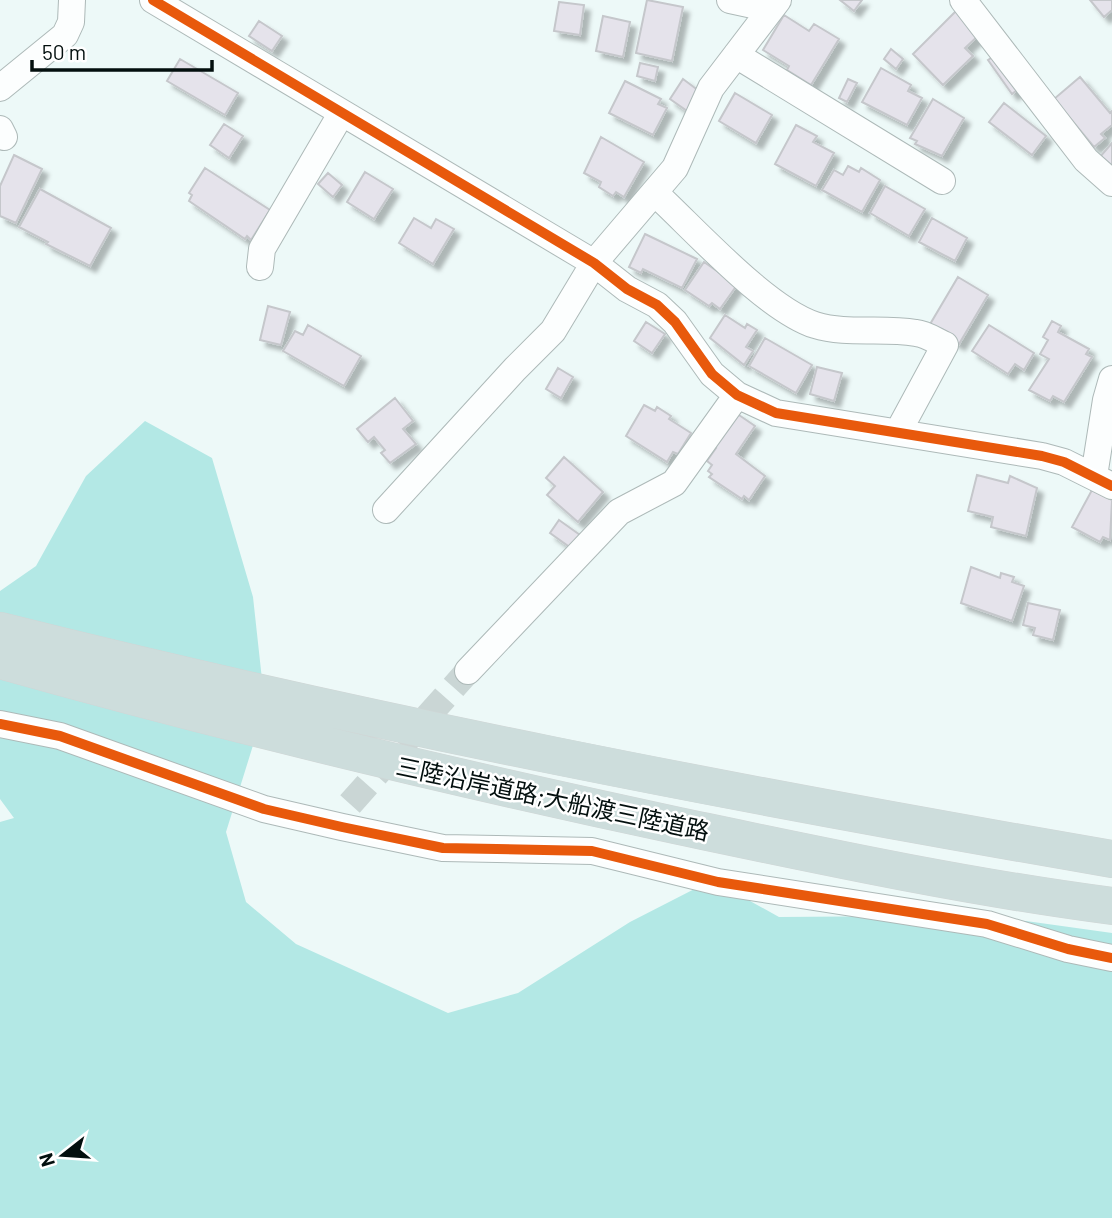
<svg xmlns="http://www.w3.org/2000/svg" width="1112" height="1218" font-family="Barlow,'Noto Sans JP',sans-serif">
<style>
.forest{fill:#b3e8e5}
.building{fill:#e5e3eb;stroke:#c5c7cb;stroke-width:2;filter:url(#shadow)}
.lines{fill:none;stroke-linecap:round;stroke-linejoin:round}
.minor-tunnel{stroke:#cad6d5;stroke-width:26;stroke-dasharray:26 13;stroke-linecap:butt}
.minor-casing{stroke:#adb9b8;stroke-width:28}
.highway-casing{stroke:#d0d6d6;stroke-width:38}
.minor{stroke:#fcfefe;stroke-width:26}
.highway{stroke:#cddddc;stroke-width:37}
.cycleway-casing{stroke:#fff;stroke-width:15}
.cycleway{stroke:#e8590c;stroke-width:10}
.labels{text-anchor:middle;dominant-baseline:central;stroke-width:5;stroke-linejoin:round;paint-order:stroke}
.street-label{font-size:24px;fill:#030f0e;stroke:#fff}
</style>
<defs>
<filter id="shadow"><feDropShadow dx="6" dy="6" stdDeviation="2" flood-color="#0004"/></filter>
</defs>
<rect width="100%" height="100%" fill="#edf9f8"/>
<path class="forest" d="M145 421 212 458 253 597 265 707 226 832 246 902 296 944 448 1013 518 993 630 922 712 880 779 917 911 916 1026 921 1112 933V1218H0V822L14 818 0 799V591L36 566 86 476Z"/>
<path class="building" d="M647 0 683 7 672 61 636 53Z
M840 0H862L854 11Z
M1090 0H1112V10L1104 17Z
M559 2 584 5 580 35 554 31Z
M956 11 979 35 965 48 973 56 943 85 913 54Z
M784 15 809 31 814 24 839 39 811 85 787 70 789 66 763 50Z
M603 16 630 22 623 57 596 51Z
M259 21 282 36 272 51 249 36Z
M891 49 903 59 896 69 884 59Z
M997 54 1021 87 1012 94 988 60Z
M180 59 238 93 225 115 167 81Z
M640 63 658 67 655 81 637 76Z
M881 68 911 85 908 91 922 98 907 125 862 102Z
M1080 77 1110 113 1112 111V125L1101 134 1105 138 1094 147 1054 99Z
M683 79 703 94 690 113 670 99Z
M848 79 857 83 847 102 839 98Z
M625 81 661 99 658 104 667 108 653 135 609 113Z
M735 93 772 115 756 143 719 121Z
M933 99 964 118 942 156 915 144 917 141 910 138Z
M1004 103 1046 136 1032 155 989 122Z
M224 124 243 136 229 158 210 145Z
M796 125 817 136 813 142 834 153 816 186 775 164Z
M601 137 644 162 624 197 616 192 613 196 599 187 601 182 584 173Z
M1112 143V170L1099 158Z
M14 155 42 169 16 223 0 216V186Z
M848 166 859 172 861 168 880 180 862 212 822 190 834 170 843 175Z
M205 168 270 210 251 240 247 236 245 239 189 201 192 195 189 193Z
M365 172 393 189 374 219 347 202Z
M328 173 342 185 333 197 318 184Z
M885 186 925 209 909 236 870 213Z
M40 189 111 228 90 266 46 244 48 242 19 227Z
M414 218 431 228 436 219 454 229 433 264 399 243Z
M932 218 967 238 955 261 919 242Z
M645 234 697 259 682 288 643 269 641 273 629 267Z
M704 262 737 285 720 309 712 303 709 306 685 290Z
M958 277 988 295 959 344 929 326Z
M268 306 290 312 281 345 260 340Z
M725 315 745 328 747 324 757 330 746 347 753 351 744 365 710 338Z
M1052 321 1061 326 1058 332 1089 349 1086 354 1092 357 1064 402 1053 396 1050 401 1029 390 1049 359 1040 354 1048 340 1043 337Z
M646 322 665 334 652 353 634 341Z
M308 325 361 356 344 386 283 351 295 331 303 335Z
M989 325 1034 353 1024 370 1015 364 1008 374 972 351Z
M765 338 812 365 796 393 749 366Z
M817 367 842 373 834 401 810 394Z
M558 368 573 377 561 398 546 389Z
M395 398 413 421 403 429 416 444 390 463 381 453 385 450 374 437 368 442 357 429Z
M644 405 655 411 657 407 671 416 669 419 691 433 678 454 673 452 667 462 626 436Z
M736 413 755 426 736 454 765 476 749 500 744 496 742 499 709 477 712 474 708 471 712 465 707 461 716 448 713 446Z
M564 457 603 492 578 522 547 495 555 486 546 478Z
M977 475 1008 483 1010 476 1037 488 1026 536 991 527 993 517 968 511Z
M1092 490 1112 500 1110 540 1103 537 1100 542 1072 527Z
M559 520 580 535 571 548 550 533Z
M971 567 1000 578 1001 573 1014 577 1012 582 1024 586 1012 621 961 603Z
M1028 603 1060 610 1053 640 1033 635 1035 628 1023 625Z"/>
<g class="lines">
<path class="minor-tunnel" d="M350 804 468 671"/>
<defs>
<path id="minor" d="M153 0 594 263 627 289 657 305 675 322 712 374 737 395 776 413 1042 456 1064 462 1112 486
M730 0 771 9
M963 0 1086 160 1112 183
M736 55 942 181
M0 88 65 35 71 22 72 0
M0 129 4 137
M655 193C695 230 766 309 815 325 847 335 882 327 916 333 926 334 936 341 945 345L898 432
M260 267 262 249 341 114
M1094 476 1106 400 1112 379
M386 510 515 369 553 331 594 263 675 168 711 88 778 0
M468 671 619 512 674 483 737 395
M0 724 60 736 264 809 342 827 443 848 592 851 718 882 987 924 1068 949 1112 958"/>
<path id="highway" d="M0 631C367 723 739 795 1112 859
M0 660C224 723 450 777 679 826 822 856 966 887 1112 906"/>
</defs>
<use href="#minor" class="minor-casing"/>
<use href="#highway" class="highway-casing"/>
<use href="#minor" class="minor"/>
<use href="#highway" class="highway"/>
<defs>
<path id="cycleway" d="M153 0 594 263 627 289 657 305 675 322 712 374 737 395 776 413 1042 456 1064 462 1112 486
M0 724 60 736 264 809 342 827 443 848 592 851 718 882 987 924 1068 949 1112 958"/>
</defs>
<use href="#cycleway" class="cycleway-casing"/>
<use href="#cycleway" class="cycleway"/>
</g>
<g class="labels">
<g class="street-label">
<text transform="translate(553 798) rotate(12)">三陸沿岸道路;大船渡三陸道路</text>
</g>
</g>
<g transform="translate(63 1155) rotate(253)" stroke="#ffffff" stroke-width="5" paint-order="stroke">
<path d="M0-5L12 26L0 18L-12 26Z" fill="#030f0e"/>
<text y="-10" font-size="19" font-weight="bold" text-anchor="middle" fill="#030f0e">N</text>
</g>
<path d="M32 60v10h180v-10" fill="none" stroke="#030f0e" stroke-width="3.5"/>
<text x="42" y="60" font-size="21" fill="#030f0e" stroke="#ffffff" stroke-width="5" paint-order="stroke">50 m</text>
</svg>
